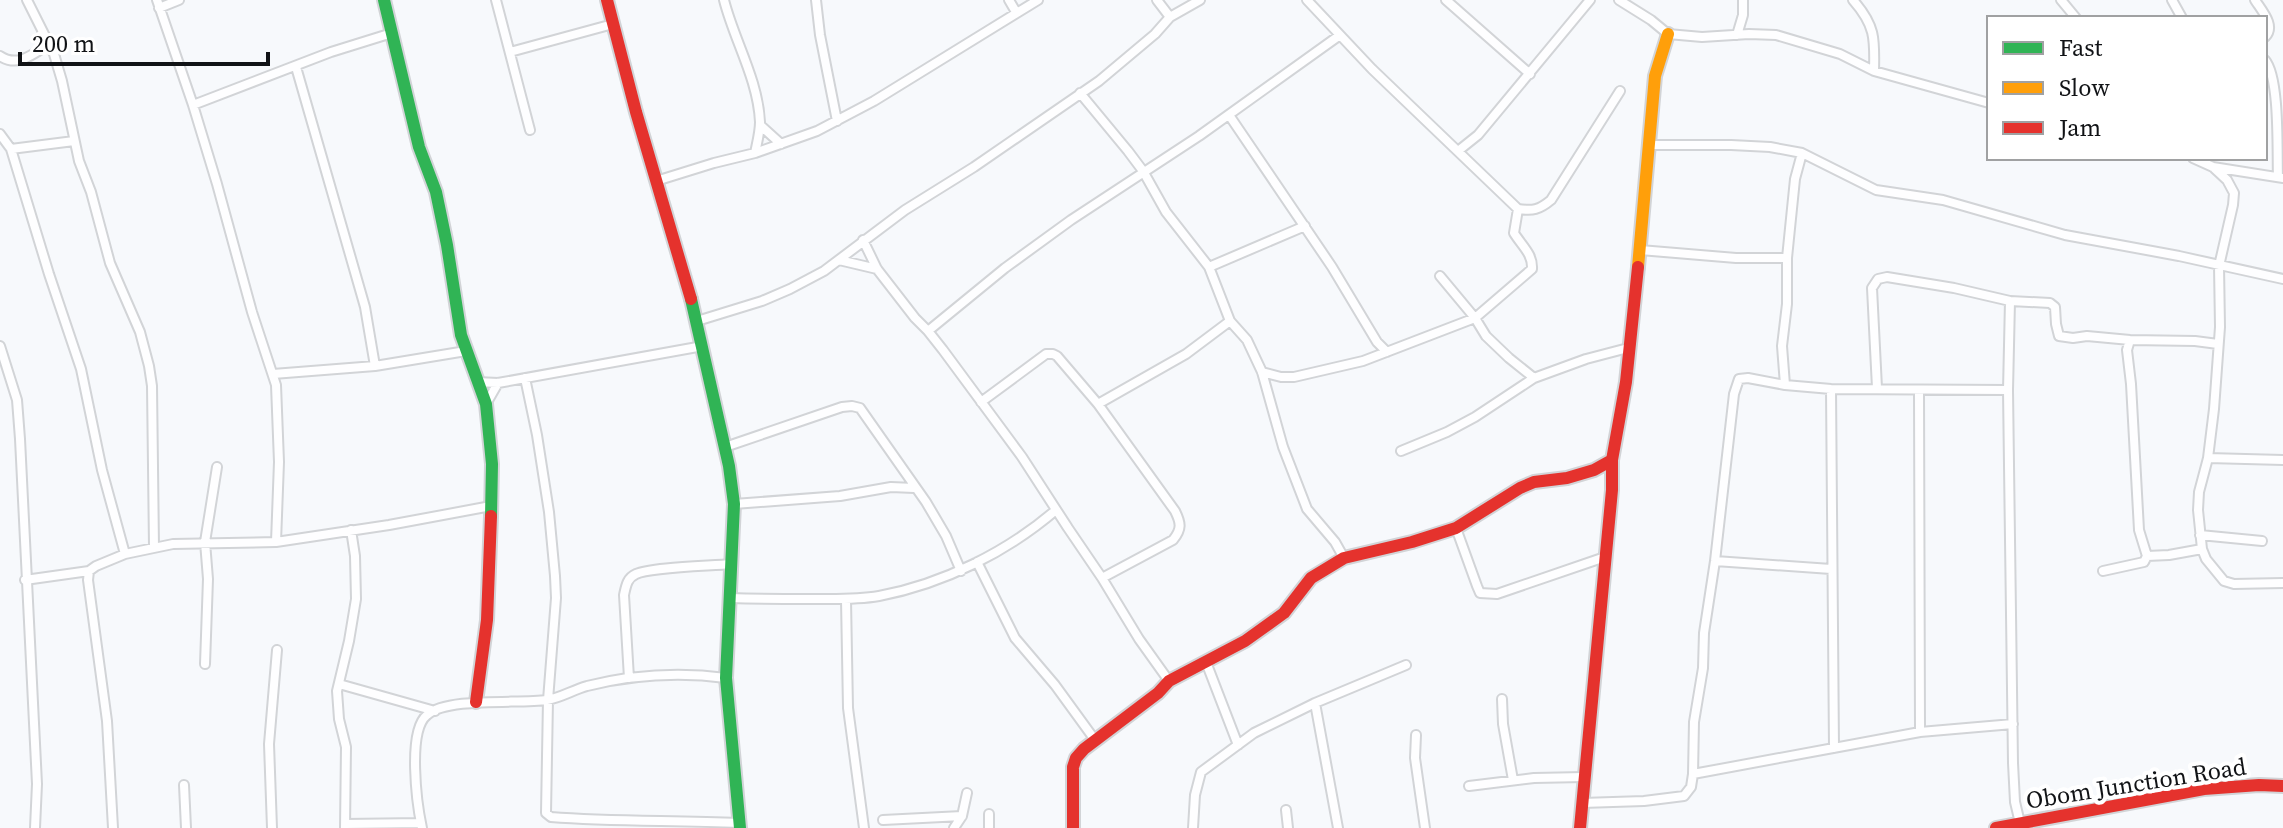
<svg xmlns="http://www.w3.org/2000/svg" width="2283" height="828" font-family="'Source Serif 4',serif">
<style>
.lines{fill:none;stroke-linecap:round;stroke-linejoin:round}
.street-casing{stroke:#d2d4d7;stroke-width:12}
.fast-casing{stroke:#d2d4d7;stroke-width:16}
.slow-casing{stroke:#d2d4d7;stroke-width:16}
.jam-casing{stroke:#d2d4d7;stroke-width:16}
.street{stroke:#fefeff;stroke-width:8}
.fast{stroke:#30b455;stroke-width:12}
.slow{stroke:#ff9f0a;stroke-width:12}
.jam{stroke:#e5322d;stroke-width:12}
.labels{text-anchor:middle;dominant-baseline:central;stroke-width:8;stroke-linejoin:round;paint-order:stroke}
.street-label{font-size:24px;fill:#111316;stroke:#fff}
</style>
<rect width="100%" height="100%" fill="#f7f9fc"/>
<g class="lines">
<defs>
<path id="street" d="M27 0 54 54 62 81 79 161 91 192 110 263 140 332 149 366 152 386 154 547
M157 0 193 105 217 184 252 312 276 385 279 462 276 542
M496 0 530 130
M724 0C734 40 758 79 760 122 760 132 757 143 755 153
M816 0 820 35 837 121
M1009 0 1016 12
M1157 0 1170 17
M1307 0 1372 69 1518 209C1533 211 1539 210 1551 200L1620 91
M1446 0 1530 74
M1619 0 1651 20 1668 34 1702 37 1749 34 1776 35 1840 54 1874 71 1989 103
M1853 0C1875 25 1875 38 1874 71
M2061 0 2076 18
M2172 0 2182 18
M2255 0C2262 11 2276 26 2265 37
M159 8 179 0
M1737 35 1743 15V0
M510 52 613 24
M0 56C18 68 33 54 49 44
M2265 60C2280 78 2277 151 2278 177
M296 67 365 307 375 366
M1080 93 1128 151 1143 171 1166 212 1209 267 1230 321 1247 340 1262 372 1283 447 1307 509 1335 542 1344 558
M193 105 331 52 392 33
M1229 115 1332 267 1377 342 1387 352
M760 125 781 144
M0 134 11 149 49 274 81 369 102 470 125 554
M1648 145H1731L1770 147 1802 153 1876 190 1943 200 2065 235 2179 256 2283 279
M11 149 74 141
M1458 151 1478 135 1590 0
M2193 158 2213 167 2227 180 2234 193 2233 205 2219 266 2220 327 2214 409 2208 458 2199 492 2198 510 2202 549 2206 559 2224 581 2234 584 2283 583
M2213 167 2283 178
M656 181 714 163 755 153 817 131 874 101 1038 0
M863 240 877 269 915 318 928 331 943 350 1022 457 1068 528 1102 578 1139 639 1169 681
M1640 250 1736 258H1787
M839 260 877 269
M1209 267 1305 226
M1440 276 1475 318 1486 336 1509 358 1534 378
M2010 301 2008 390 2013 763 2015 802 2020 823
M697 321 762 301 790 289 824 271 905 210 974 167 1099 81 1155 34 1170 17 1200 0
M928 331 1005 268 1071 220 1199 136 1340 35
M2130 340 2127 350 2131 384 2139 530 2147 556 2169 555 2202 549
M0 346 17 400 20 439 37 784 35 828
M1262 372 1281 377H1294L1363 361 1475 318 1532 269C1533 254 1522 246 1514 233L1518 209
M273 374 375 366 466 351
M525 378 537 435 549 512 555 576 556 598 548 700 546 813 551 817C613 822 676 820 739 823
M477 382 498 383 703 346
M1785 385 1782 346 1787 304V258L1795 179 1802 153
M1877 388 1872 288 1878 279 1887 277 1954 288 2010 301 2050 303 2055 307 2056 324 2059 336 2073 338 2087 336 2130 340 2195 341 2218 344
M1831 389 1834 748
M1919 391 1920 732
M981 402 1046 354H1053L1057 356 1098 404 1175 511C1181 523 1182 529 1173 540L1102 578
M486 404 498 383
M1098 404 1186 354 1230 321
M725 447 842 407 852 406 860 408 926 502 946 536 961 571
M1401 451 1447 432 1475 417 1534 378 1586 359 1628 348
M2208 458 2283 460
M734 504 840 496 891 487 914 488
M1456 528 1477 586 1480 593 1497 594 1605 557
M2200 535 2262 541
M1715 561 1831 569
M977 562 1015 638 1055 685 1095 740
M89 571 88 580 107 721 113 828
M2103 571 2144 562 2147 556
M25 580 89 571 96 566 125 554 173 544 276 542 389 525 491 506
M731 598C758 599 784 599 811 599 834 599 856 600 879 596 943 584 1007 552 1056 510
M846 600 848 708 864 828
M1206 662 1238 745
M205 664 208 579 205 542 217 467
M629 678 624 595C626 586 627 578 636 574 651 567 711 566 731 564
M339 684 435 711
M1502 699 1503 724 1513 780
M1315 703 1338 828
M1416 735 1415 758 1425 828
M1693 774 1920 732 2013 724
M184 785 186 828
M1469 786 1534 778 1584 777
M1582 803 1644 801 1684 796 1691 787 1693 774 1694 722 1703 668 1704 633 1715 561 1734 394 1739 379 1748 378 1785 385 1831 389 2008 390
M1286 810 1288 828
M883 820 962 816
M345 824 421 823
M272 828 269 744 277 650
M345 828 346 747 339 719 337 691 349 641 356 599 355 556 351 530
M422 828C417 805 407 731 427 715 447 697 519 704 547 700 560 698 573 690 587 686 632 675 680 672 726 678
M954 828 962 816 967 793
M989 828V814
M1193 828 1195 795 1201 772 1254 733 1315 703 1406 665"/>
<path id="fast" d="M384 0 419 147 436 192 447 245 461 335 486 404 492 464 491 516
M691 299 729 466 734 504 726 678 740 828"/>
<path id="slow" d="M1638 267 1655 76 1668 34"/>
<path id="jam" d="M607 0 636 112 691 299
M476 702 487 620 491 516
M1073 828V767L1076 758 1084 749 1158 693 1169 681 1245 641 1284 613 1311 578 1344 558 1412 542 1456 528 1520 488 1534 482 1567 478 1594 470 1612 460
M1580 828 1612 490V460L1626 382 1638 267
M1996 828 2204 789 2259 785 2283 786"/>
</defs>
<use href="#street" class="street-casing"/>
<use href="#fast" class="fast-casing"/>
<use href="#slow" class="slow-casing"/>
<use href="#jam" class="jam-casing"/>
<use href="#street" class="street"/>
<use href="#fast" class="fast"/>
<use href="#slow" class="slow"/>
<use href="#jam" class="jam"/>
</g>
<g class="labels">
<g class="street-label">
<text transform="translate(2136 783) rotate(-9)">Obom Junction Road</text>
</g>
</g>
<rect x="1987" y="16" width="280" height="144" fill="#ffffff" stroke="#a0a1a2" stroke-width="2"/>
<rect x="2003" y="42" width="40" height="12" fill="#30b455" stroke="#a0a1a2" stroke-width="2"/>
<text x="2059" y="56" font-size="24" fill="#111316">Fast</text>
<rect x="2003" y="82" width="40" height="12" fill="#ff9f0a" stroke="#a0a1a2" stroke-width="2"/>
<text x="2059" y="96" font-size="24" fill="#111316">Slow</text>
<rect x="2003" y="122" width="40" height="12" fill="#e5322d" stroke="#a0a1a2" stroke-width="2"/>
<text x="2059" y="136" font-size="24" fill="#111316">Jam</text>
<path d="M20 52v12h248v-12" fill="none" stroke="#111316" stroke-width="4"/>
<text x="32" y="52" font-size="24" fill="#111316" stroke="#ffffff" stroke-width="6" paint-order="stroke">200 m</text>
</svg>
